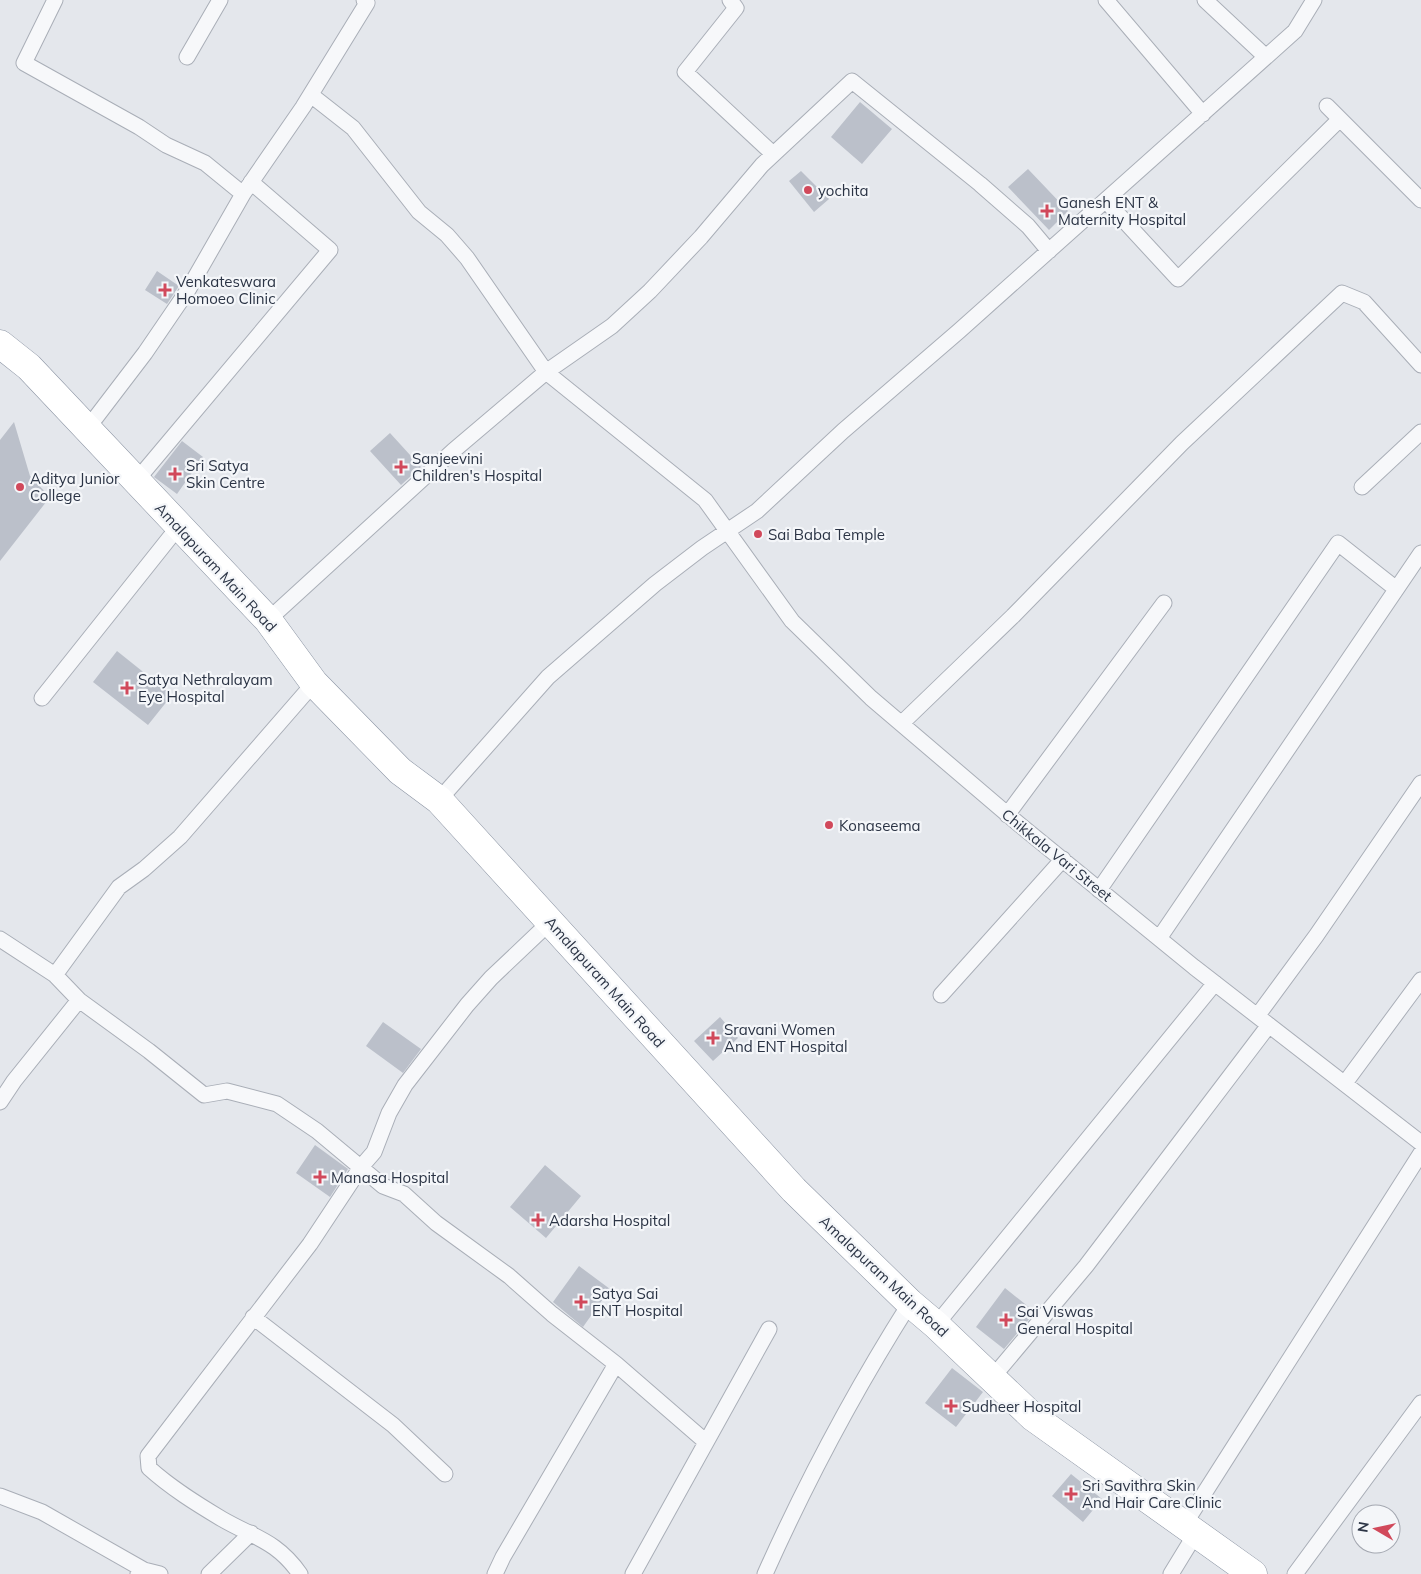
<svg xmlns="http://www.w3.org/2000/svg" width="1421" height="1574" font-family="Mulish,sans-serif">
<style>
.building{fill:#bbc0ca}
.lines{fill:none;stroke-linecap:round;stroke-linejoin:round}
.street-casing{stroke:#a9aeb7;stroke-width:17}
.highway-casing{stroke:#8b94a3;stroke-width:29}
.street{stroke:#f7f8fa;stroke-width:15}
.highway{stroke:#fff;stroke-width:28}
.poi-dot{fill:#d1495b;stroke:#f4f6f9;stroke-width:2}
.labels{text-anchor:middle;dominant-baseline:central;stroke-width:4.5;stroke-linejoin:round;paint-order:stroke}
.poi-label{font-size:15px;fill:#2b3445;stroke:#f4f6f9;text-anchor:start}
.street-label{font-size:15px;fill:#2b3445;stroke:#f4f6f9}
</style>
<rect width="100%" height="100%" fill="#e4e7ec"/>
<path class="building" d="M860 102 892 129 862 164 831 137Z
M1028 169 1068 211 1049 230 1008 187Z
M801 171 829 199 814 212 789 181Z
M157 271 179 286 167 304 145 290Z
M14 422 30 476 50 497 0 561V440Z
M390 433 421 467 401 485 370 451Z
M182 441 203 457 177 494 154 477Z
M117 651 172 695 148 725 93 682Z
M720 1017 738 1038 713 1061 694 1041Z
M383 1022 421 1049 403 1073 366 1046Z
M315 1145 348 1169 330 1197 296 1173Z
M545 1165 581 1196 546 1238 510 1207Z
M579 1266 610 1289 583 1327 553 1302Z
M1005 1288 1035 1312 1004 1349 976 1327Z
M952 1368 983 1392 956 1427 925 1403Z
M1071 1474 1102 1499 1083 1522 1052 1496Z"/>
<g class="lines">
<defs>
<path id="street" d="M55 0 24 63 139 127 166 145 205 163 243 194
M730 0 736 8 685 72 773 154
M1106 0 1203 114
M1205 0 1266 57
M187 57 220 0
M311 95 353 128 419 212 447 235 467 258 546 372 705 500 792 621 871 698 1020 825 1194 967 1421 1143
M1327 106 1421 200
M1106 201 1178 279 1340 119
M87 429 145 353 188 290 243 194 303 107 367 3 364 0
M136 481 330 250 251 182
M1362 487 1421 432
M268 620 453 451 546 372 612 326 650 291 701 237 762 165 852 81 980 184 1028 226 1049 251
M42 698 179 526
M902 723 1013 616 1182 443 1342 293 1364 302 1421 365
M439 800 548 677 655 584 702 548 757 511 843 431 959 331 1295 31 1314 0
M1007 815 1164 603
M1099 890 1338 543 1395 588
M1160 937 1421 553
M0 939 55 975 119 887 144 869 180 837 314 683
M55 975 79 1000 149 1051 204 1095 227 1091 277 1104 317 1131 383 1186 404 1194 436 1223 509 1276 552 1314 616 1364 706 1442
M941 995 1063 859
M1258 1015 1316 936 1421 783
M1345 1083 1421 980
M0 1102 14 1081 79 1000
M253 1317 393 1425 445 1474
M936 1325 1215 983
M992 1378 1086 1266 1269 1025
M0 1496 42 1512 144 1570
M1184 1525 1421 1153
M138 1574 144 1570 160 1574
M209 1574 251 1533
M300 1574C277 1541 255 1538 222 1519 197 1504 171 1488 149 1468L148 1456 310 1244 361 1167 374 1152 389 1113 405 1085 467 1005 491 978 550 922
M495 1574 503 1557 616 1364
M633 1574 769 1329
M765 1574C807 1480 855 1390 910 1303
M1171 1574 1196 1533
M1295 1574 1421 1403"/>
<path id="highway" d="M0 344 29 367 268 620 314 683 400 771 439 800 794 1190 910 1303 936 1325 1033 1417 1253 1574"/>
</defs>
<use href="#street" class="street-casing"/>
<use href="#highway" class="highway-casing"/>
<use href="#street" class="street"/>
<use href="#highway" class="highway"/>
</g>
<g class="poi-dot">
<circle cx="808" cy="190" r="5"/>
<path d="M1044.5 203.5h5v5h5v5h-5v5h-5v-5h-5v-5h5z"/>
<path d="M162.5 282.5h5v5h5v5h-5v5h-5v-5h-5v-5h5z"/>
<path d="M398.5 459.5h5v5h5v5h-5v5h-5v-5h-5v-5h5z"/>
<path d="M172.5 466.5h5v5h5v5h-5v5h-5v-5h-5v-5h5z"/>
<circle cx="20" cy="487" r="5"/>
<circle cx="758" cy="534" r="5"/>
<path d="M124.5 680.5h5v5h5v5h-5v5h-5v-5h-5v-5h5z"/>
<circle cx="829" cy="825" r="5"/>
<path d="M710.5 1030.5h5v5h5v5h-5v5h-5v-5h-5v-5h5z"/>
<path d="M317.5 1169.5h5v5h5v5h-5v5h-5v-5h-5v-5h5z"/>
<path d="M535.5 1212.5h5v5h5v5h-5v5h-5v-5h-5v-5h5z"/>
<path d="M578.5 1294.5h5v5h5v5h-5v5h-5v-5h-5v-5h5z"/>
<path d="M1003.5 1312.5h5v5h5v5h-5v5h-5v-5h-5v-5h5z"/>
<path d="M948.5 1398.5h5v5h5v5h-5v5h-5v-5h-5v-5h5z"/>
<path d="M1068.5 1486.5h5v5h5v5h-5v5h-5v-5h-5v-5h5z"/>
</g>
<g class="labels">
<g class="poi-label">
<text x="818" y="190">yochita</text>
<text x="1058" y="202">Ganesh ENT &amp;<tspan x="1058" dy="17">Maternity Hospital</tspan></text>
<text x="176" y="281">Venkateswara<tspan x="176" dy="17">Homoeo Clinic</tspan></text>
<text x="412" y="458">Sanjeevini<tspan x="412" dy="17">Children's Hospital</tspan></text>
<text x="186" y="465">Sri Satya<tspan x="186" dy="17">Skin Centre</tspan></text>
<text x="30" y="478">Aditya Junior<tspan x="30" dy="17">College</tspan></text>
<text x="768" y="534">Sai Baba Temple</text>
<text x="138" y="679">Satya Nethralayam<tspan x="138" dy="17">Eye Hospital</tspan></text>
<text x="839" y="825">Konaseema</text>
<text x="724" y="1029">Sravani Women<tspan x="724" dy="17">And ENT Hospital</tspan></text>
<text x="331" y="1177">Manasa Hospital</text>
<text x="549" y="1220">Adarsha Hospital</text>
<text x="592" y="1293">Satya Sai<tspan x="592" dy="17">ENT Hospital</tspan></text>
<text x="1017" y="1311">Sai Viswas<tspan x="1017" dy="17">General Hospital</tspan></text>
<text x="962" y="1406">Sudheer Hospital</text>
<text x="1082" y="1485">Sri Savithra Skin<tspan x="1082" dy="17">And Hair Care Clinic</tspan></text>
</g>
<g class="street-label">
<text transform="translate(216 567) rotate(47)">Amalapuram Main Road</text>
<text transform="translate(1057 855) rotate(39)">Chikkala Vari Street</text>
<text transform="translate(605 982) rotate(48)">Amalapuram Main Road</text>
<text transform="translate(884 1276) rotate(43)">Amalapuram Main Road</text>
</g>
</g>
<g transform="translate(1376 1529) rotate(279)"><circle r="24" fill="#f4f6f9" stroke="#a4a8b1"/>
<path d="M0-4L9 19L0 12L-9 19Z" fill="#d1495b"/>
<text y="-8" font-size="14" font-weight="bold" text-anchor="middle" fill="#2b3445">N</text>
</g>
</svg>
